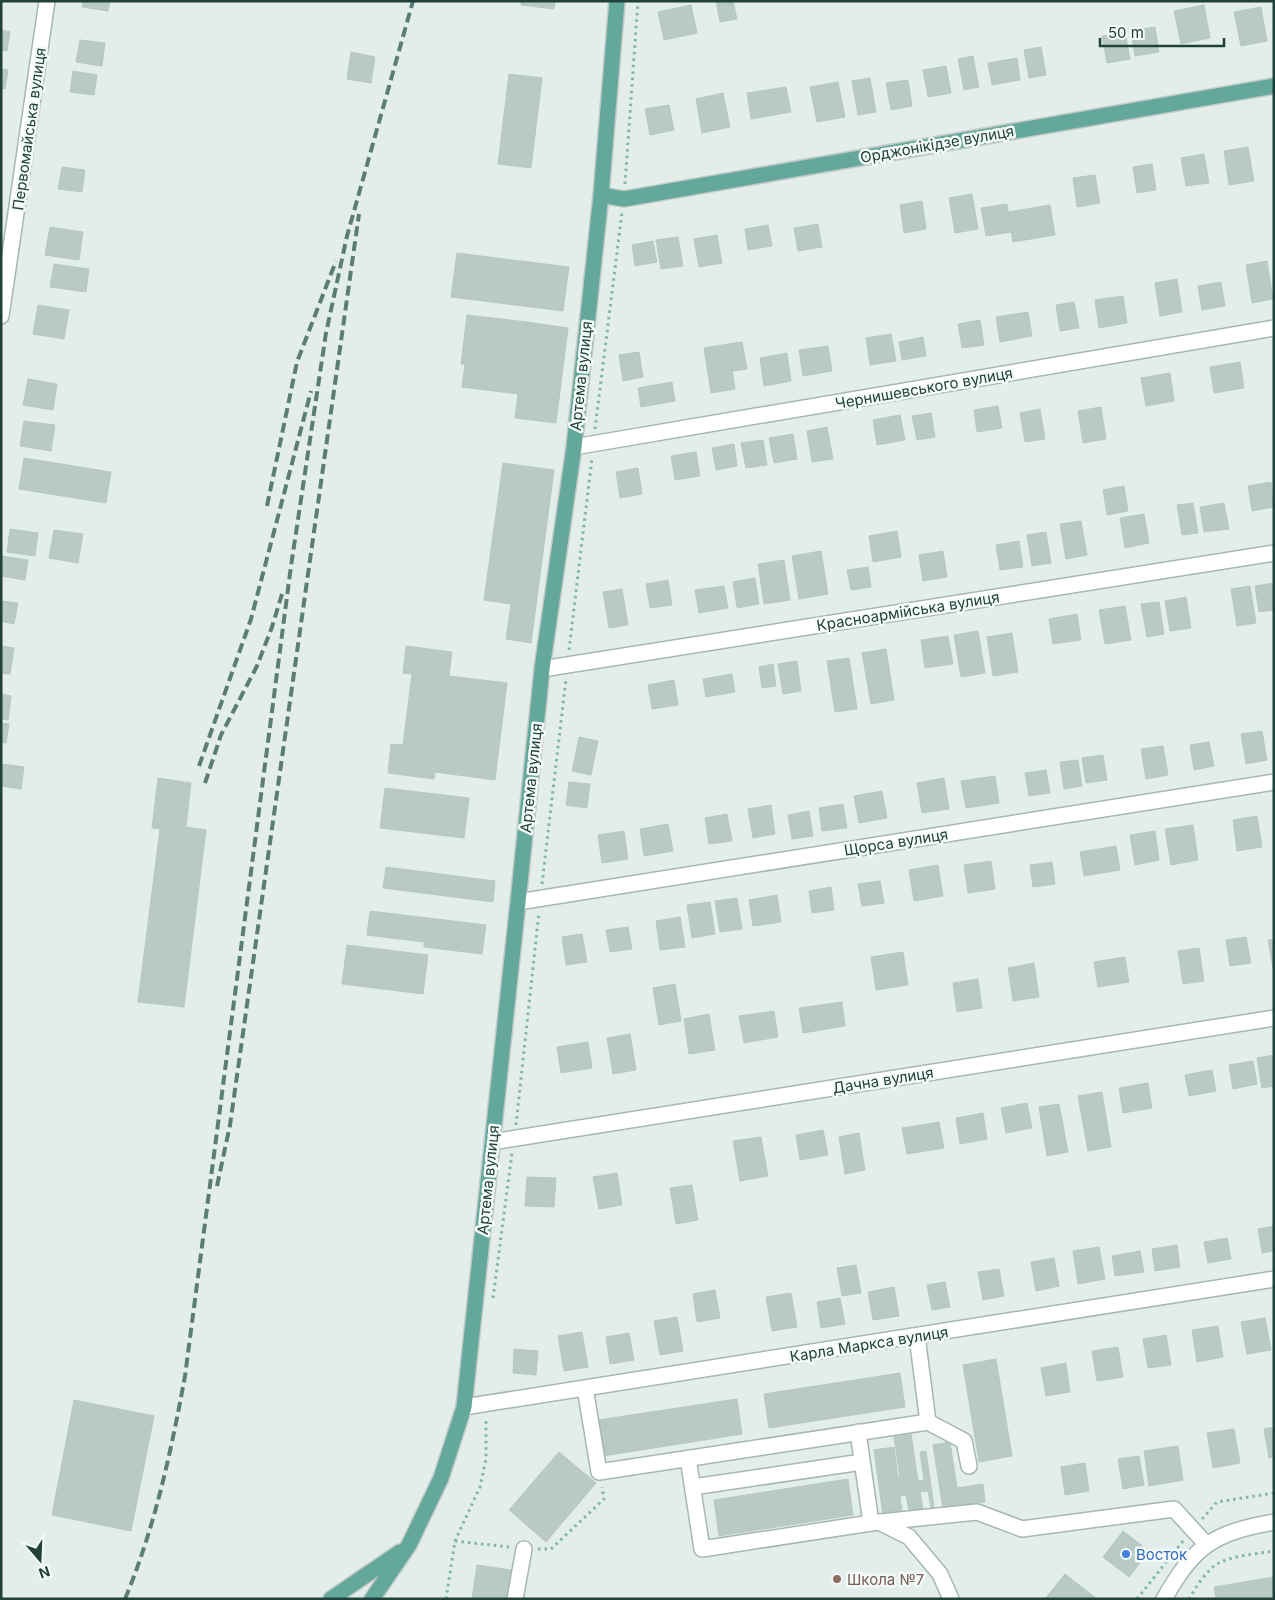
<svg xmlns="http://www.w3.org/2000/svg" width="1275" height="1600" font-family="Inter,sans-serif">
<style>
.building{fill:#b8cac3;stroke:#b5c9c1}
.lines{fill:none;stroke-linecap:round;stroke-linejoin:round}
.minor-casing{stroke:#a5b7b2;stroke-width:18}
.major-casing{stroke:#c1cac8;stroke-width:18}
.path{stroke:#80b5a7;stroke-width:3;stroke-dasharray:2.5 4;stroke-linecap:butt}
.minor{stroke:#fff;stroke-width:15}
.major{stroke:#63a89a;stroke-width:15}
.rail{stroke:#5b7d76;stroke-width:4;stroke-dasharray:10 5;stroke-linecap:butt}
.shop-dot{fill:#3f7fe0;stroke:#f4faf8;stroke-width:2}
.education-dot{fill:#8d6e63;stroke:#f4faf8;stroke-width:2}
.labels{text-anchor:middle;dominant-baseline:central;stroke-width:5;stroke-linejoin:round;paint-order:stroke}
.street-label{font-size:15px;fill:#21423a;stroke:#f4faf8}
.shop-label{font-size:15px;fill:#366cbe;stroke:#f4faf8;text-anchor:start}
.education-label{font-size:15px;fill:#785e54;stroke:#f4faf8;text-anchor:start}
</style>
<rect width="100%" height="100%" fill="#e3eeea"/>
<path class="building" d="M83 1H110L108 11 82 7Z
M521 1H555L554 9 521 5Z
M716 1H733L737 19 720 22Z
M691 5 697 33 664 40 658 12Z
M1204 5 1210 38 1181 44 1174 11Z
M1261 7 1267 41 1241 46 1234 12Z
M1155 27 1159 52 1135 56 1131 31Z
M1 30 10 32 7 51 1 50Z
M1125 32 1130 59 1107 63 1102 36Z
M80 40 105 43 102 66 76 62Z
M1041 47 1046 75 1029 78 1024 50Z
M351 52 375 57 371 83 347 79Z
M973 56 979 87 964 90 958 59Z
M1017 58 1020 80 992 85 988 63Z
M946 66 951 93 928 97 923 70Z
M1 69 8 70 5 89 1 88Z
M73 71 97 75 94 95 70 92Z
M509 74 542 78 531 168 498 164Z
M870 78 876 112 858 115 852 81Z
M908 80 912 106 891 110 886 83Z
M838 82 845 117 817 122 810 87Z
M786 87 791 112 751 119 747 93Z
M723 93 730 127 702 133 696 99Z
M669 105 674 130 650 135 645 109Z
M1248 147 1254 181 1229 185 1224 151Z
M1204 154 1209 183 1186 186 1181 158Z
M1152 164 1156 190 1137 193 1133 167Z
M62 167 85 170 82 192 58 189Z
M1095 175 1100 203 1077 207 1073 178Z
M972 194 978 229 955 233 949 198Z
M922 201 926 229 904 233 900 205Z
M1007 204 1011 232 986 236 981 208Z
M1050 205 1055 235 1013 242 1008 212Z
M818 224 822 247 798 251 794 228Z
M768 225 772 246 748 250 745 229Z
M50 227 83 232 79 260 45 255Z
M717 235 722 263 699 267 694 239Z
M678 237 683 266 661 269 656 240Z
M653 241 657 262 635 266 632 245Z
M457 253 569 267 563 311 451 297Z
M1267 261 1273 299 1252 303 1246 265Z
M54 264 89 269 86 292 50 287Z
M1177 279 1182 312 1160 316 1155 283Z
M1221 282 1225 306 1202 310 1198 286Z
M1123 296 1127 323 1099 328 1095 300Z
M1074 302 1079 328 1060 331 1056 305Z
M38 305 69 310 64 339 33 334Z
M1028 312 1032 336 1000 342 996 317Z
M467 315 527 322 521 371 461 364Z
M980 320 984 345 962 348 958 324Z
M527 322 568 328 556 423 515 418Z
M891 334 896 361 870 365 866 338Z
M923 337 926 356 902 360 899 342Z
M742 342 747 369 732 371 728 344Z
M728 344 735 389 711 393 704 348Z
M828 346 832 371 803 376 799 350Z
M639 352 643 377 623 381 619 355Z
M787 353 791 381 764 386 760 358Z
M1240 362 1244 388 1214 393 1210 367Z
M465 364 521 371 518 394 462 387Z
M1170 373 1174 401 1146 406 1141 378Z
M28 379 57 384 53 410 23 405Z
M672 382 675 401 641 407 638 388Z
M998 406 1002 428 977 432 974 410Z
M1101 407 1106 439 1083 443 1078 411Z
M1040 409 1045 439 1025 442 1020 413Z
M931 413 935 437 917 440 912 416Z
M900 415 905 440 877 445 873 420Z
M24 421 55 425 51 451 20 446Z
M827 427 833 459 812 462 807 431Z
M793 434 797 459 774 463 769 438Z
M763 440 767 465 746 468 741 443Z
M734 444 737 466 716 470 712 448Z
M696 452 700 476 675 480 671 456Z
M24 458 111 472 106 503 19 489Z
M503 463 554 470 531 643 506 639 511 604 484 600Z
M638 468 642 494 620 498 616 472Z
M1271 482 1274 507 1252 511 1248 486Z
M1124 486 1128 511 1107 515 1103 490Z
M1193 503 1198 533 1182 535 1177 505Z
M1224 503 1229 529 1204 532 1200 507Z
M1144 514 1149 543 1125 548 1120 518Z
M1081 521 1087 555 1066 559 1060 524Z
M10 529 38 533 35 556 7 552Z
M54 530 83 534 78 563 49 558Z
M897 531 901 557 873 562 869 536Z
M1046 532 1051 563 1032 566 1027 535Z
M1019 541 1023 567 1000 570 996 545Z
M821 551 828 594 799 599 792 556Z
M943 551 947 577 923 581 919 555Z
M1 556 28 560 25 580 1 576Z
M784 560 790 600 764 604 758 564Z
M868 567 871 587 851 590 847 570Z
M755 578 759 604 737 608 733 582Z
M668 580 672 605 650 608 646 584Z
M1274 583V610L1259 612 1255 586Z
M724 586 728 608 699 613 695 590Z
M1250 586 1256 623 1237 626 1231 589Z
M622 589 628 625 609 628 603 592Z
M1186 597 1191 628 1170 631 1165 601Z
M1 601 18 603 14 624 1 621Z
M1159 602 1164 634 1147 637 1141 604Z
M1125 606 1131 640 1105 644 1099 610Z
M1077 614 1081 640 1053 644 1049 619Z
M978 631 985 673 961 677 954 635Z
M1012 633 1018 672 993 676 987 637Z
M948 636 953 664 925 668 921 640Z
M1 646 14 648 10 674 1 673Z
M406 646 452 652 449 676 507 683 495 780 435 772 434 779 388 773 391 744 403 745 412 674 403 673Z
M886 649 894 700 871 704 862 653Z
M849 658 857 709 835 712 827 661Z
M797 661 801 691 783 694 778 664Z
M773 664 776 686 762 688 759 667Z
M732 674 735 692 706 697 703 679Z
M674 680 678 705 652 709 648 685Z
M1 694 11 696 8 720 1 719Z
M1 723 9 724 6 743 1 742Z
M1262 731 1267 760 1246 764 1241 734Z
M579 737 598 741 591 775 572 771Z
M1209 742 1214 766 1194 770 1190 745Z
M1163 746 1168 775 1146 779 1141 749Z
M1103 755 1107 780 1086 783 1082 758Z
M1078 760 1082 786 1064 789 1060 762Z
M1 764 24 767 21 789 1 786Z
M1046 770 1050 793 1029 796 1025 773Z
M995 776 999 803 966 808 961 781Z
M158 778 191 783 186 827 206 830 184 1007 138 1002 160 829 152 828Z
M944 778 949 809 922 813 917 783Z
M569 782 590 784 587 808 566 805Z
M385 788 469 798 464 838 380 828Z
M882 791 887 818 859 823 854 796Z
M843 804 847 828 822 831 819 808Z
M771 805 775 834 753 838 748 809Z
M809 811 813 836 792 839 788 815Z
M727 814 732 841 709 844 705 818Z
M1257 816 1262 847 1237 851 1233 820Z
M668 824 673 851 644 856 640 829Z
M1193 825 1198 860 1171 865 1165 829Z
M624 831 628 859 602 863 598 835Z
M1155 831 1159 860 1135 865 1130 835Z
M1116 846 1120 870 1084 876 1080 852Z
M991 861 995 889 968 893 964 865Z
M1052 862 1055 884 1033 887 1030 865Z
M938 865 943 896 914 901 909 870Z
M386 867 495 881 493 902 383 888Z
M880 881 884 903 862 906 858 884Z
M831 887 834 910 812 913 809 891Z
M777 895 781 922 753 926 749 900Z
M737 898 742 929 720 932 715 901Z
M710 902 715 934 692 938 687 905Z
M370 911 486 925 482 954 424 947V942L367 935Z
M680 917 685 947 660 950 656 921Z
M628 927 632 949 610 952 606 930Z
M582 934 587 962 566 965 562 937Z
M1246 937 1251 963 1230 966 1226 940Z
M1274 939V973L1268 940Z
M347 945 428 955 423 994 342 984Z
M1199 948 1204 981 1183 984 1178 951Z
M903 952 908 985 876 990 871 957Z
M1125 957 1129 982 1098 987 1094 962Z
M1034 963 1039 997 1013 1001 1008 968Z
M978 979 982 1008 957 1012 953 983Z
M675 984 681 1021 659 1025 653 988Z
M842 1002 845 1026 803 1033 799 1008Z
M774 1011 778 1037 744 1043 739 1016Z
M709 1014 715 1050 689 1054 684 1019Z
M630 1034 636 1070 613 1074 607 1038Z
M588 1042 592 1068 561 1073 557 1047Z
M1274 1055V1086L1262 1088 1257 1058Z
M1253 1061 1257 1084 1233 1089 1229 1065Z
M1212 1070 1216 1091 1189 1096 1185 1075Z
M1148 1083 1152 1108 1123 1113 1119 1088Z
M1102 1092 1111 1147 1088 1151 1078 1096Z
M1027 1103 1032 1128 1006 1133 1001 1108Z
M1059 1104 1068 1152 1047 1156 1039 1107Z
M983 1113 987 1139 960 1144 956 1118Z
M939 1122 944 1148 907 1154 902 1128Z
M823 1130 828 1155 800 1160 796 1135Z
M859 1133 865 1170 845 1174 839 1137Z
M761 1137 768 1176 740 1181 733 1141Z
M617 1173 622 1205 599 1209 593 1177Z
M527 1177 556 1178 554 1207 525 1206Z
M692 1185 698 1220 676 1224 670 1188Z
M1274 1226V1251L1262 1253 1258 1229Z
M1227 1238 1231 1259 1208 1263 1204 1242Z
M1177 1245 1180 1267 1155 1271 1152 1249Z
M1099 1247 1105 1279 1078 1284 1073 1251Z
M1140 1251 1144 1272 1115 1276 1112 1256Z
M1054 1258 1059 1286 1036 1291 1031 1262Z
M856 1265 861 1293 842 1296 837 1268Z
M999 1269 1004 1296 983 1300 978 1272Z
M945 1282 950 1307 932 1310 927 1285Z
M894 1287 899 1316 873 1320 868 1292Z
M715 1290 720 1318 697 1322 693 1294Z
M791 1293 797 1327 772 1331 766 1297Z
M840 1298 845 1324 821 1328 817 1302Z
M677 1317 683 1351 660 1355 654 1321Z
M1265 1318 1271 1350 1247 1354 1241 1322Z
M1218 1326 1223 1357 1197 1362 1192 1330Z
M582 1332 588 1367 564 1371 558 1336Z
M629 1333 634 1360 610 1364 606 1337Z
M1166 1335 1171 1365 1148 1368 1143 1339Z
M1118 1347 1123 1377 1097 1381 1092 1351Z
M514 1349 538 1351 536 1375 513 1373Z
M996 1359 1012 1456 979 1462 963 1365Z
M1066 1363 1070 1392 1046 1396 1041 1368Z
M900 1373 905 1407 769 1428 764 1394Z
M737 1399 742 1434 603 1456 598 1420Z
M74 1400 154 1416 131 1531 52 1515Z
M1274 1427V1457L1269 1458 1264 1429Z
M1234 1429 1240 1463 1213 1468 1207 1433Z
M911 1434 918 1481 924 1480 920 1452 926 1451 934 1507 931 1508 928 1491 920 1492 923 1509 909 1511 906 1495 900 1496 902 1512 883 1515 874 1450 894 1447 898 1478H900L894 1437Z
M950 1442 957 1488 983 1484 985 1502 943 1509 933 1445Z
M1178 1446 1183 1480 1149 1486 1144 1451Z
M559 1452 596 1483 546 1542 509 1510Z
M1139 1456 1144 1485 1123 1489 1118 1459Z
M1085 1463 1089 1491 1065 1495 1061 1467Z
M848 1479 853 1515 719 1536 714 1500Z
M1123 1531 1149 1551 1129 1577 1103 1557Z
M477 1565 511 1570 507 1599H472Z
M1065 1574 1097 1599H1045Z
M1274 1577V1599H1216L1214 1587Z"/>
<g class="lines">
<defs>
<path id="minor" d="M1 316 47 1
M574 447 1274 328
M542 669 1274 553
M518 902 1274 782
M492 1142 1274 1018
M585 1388 599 1472 928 1422 917 1336
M464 1407 1274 1279
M928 1422 964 1441 969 1466
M858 1432 871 1523
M688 1458 702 1549 871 1523 977 1512 1022 1529 1174 1509 1206 1544
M693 1487 862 1462
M879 1522 909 1537 940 1574 951 1599
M515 1599 524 1549
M1164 1599C1195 1545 1213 1533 1274 1522"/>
<path id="major" d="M601 195 624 199 1274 86
M331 1599 400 1552
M372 1599 409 1545 441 1478 464 1407 518 902 542 669 574 447 601 195 617 1"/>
</defs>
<use href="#minor" class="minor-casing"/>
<use href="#major" class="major-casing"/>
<path class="path" d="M625 184 638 1
M595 429 622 212
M569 650 592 458
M542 884 566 679
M516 1125 539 912
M493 1298 512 1153
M1202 1519 1217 1502 1274 1493
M455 1541 509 1547
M538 1549H551L604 1499 602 1487
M446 1599 455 1541 480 1487 486 1459V1419
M1137 1599 1183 1541
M1189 1599C1195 1588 1208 1568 1219 1563 1235 1555 1256 1554 1274 1551"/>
<use href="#minor" class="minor"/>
<use href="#major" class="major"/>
<path class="rail" d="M267 506 297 362 336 261
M199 766 251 619 311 391
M205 783 221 735 257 666 272 627 282 594
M217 1186 230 1125 359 214
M125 1599C155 1527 171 1452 185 1376L291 566 326 333 347 236 413 1"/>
</g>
<circle class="shop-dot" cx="1126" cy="1554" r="5"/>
<circle class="education-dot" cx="837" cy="1579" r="5"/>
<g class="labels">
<g class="street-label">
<text transform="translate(29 129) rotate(-82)">Первомайська вулиця</text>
<text transform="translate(937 144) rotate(-10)">Орджонікідзе вулиця</text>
<text transform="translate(581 376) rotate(-84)">Артема вулиця</text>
<text transform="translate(924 388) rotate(-10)">Чернишевського вулиця</text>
<text transform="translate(908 611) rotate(-9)">Красноармійська вулиця</text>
<text transform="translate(531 778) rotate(-84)">Артема вулиця</text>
<text transform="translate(896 842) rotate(-9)">Щорса вулиця</text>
<text transform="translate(883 1080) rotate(-9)">Дачна вулиця</text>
<text transform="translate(488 1180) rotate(-84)">Артема вулиця</text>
<text transform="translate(869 1344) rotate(-9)">Карла Маркса вулиця</text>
</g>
<g class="shop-label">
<text x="1136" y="1554">Восток</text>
</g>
<g class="education-label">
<text x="847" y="1579">Школа №7</text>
</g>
</g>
<rect width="1275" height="1600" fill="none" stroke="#21423a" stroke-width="5"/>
<g transform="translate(40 1560) rotate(161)" stroke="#f4faf8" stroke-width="4" paint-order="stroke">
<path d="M0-4L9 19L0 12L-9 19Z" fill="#21423a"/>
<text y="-8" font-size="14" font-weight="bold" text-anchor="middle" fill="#21423a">N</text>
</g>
<path d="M1100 38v8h124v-8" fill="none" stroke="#21423a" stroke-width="2.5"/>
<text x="1108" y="38" font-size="15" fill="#21423a" stroke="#f4faf8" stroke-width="4" paint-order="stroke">50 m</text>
</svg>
